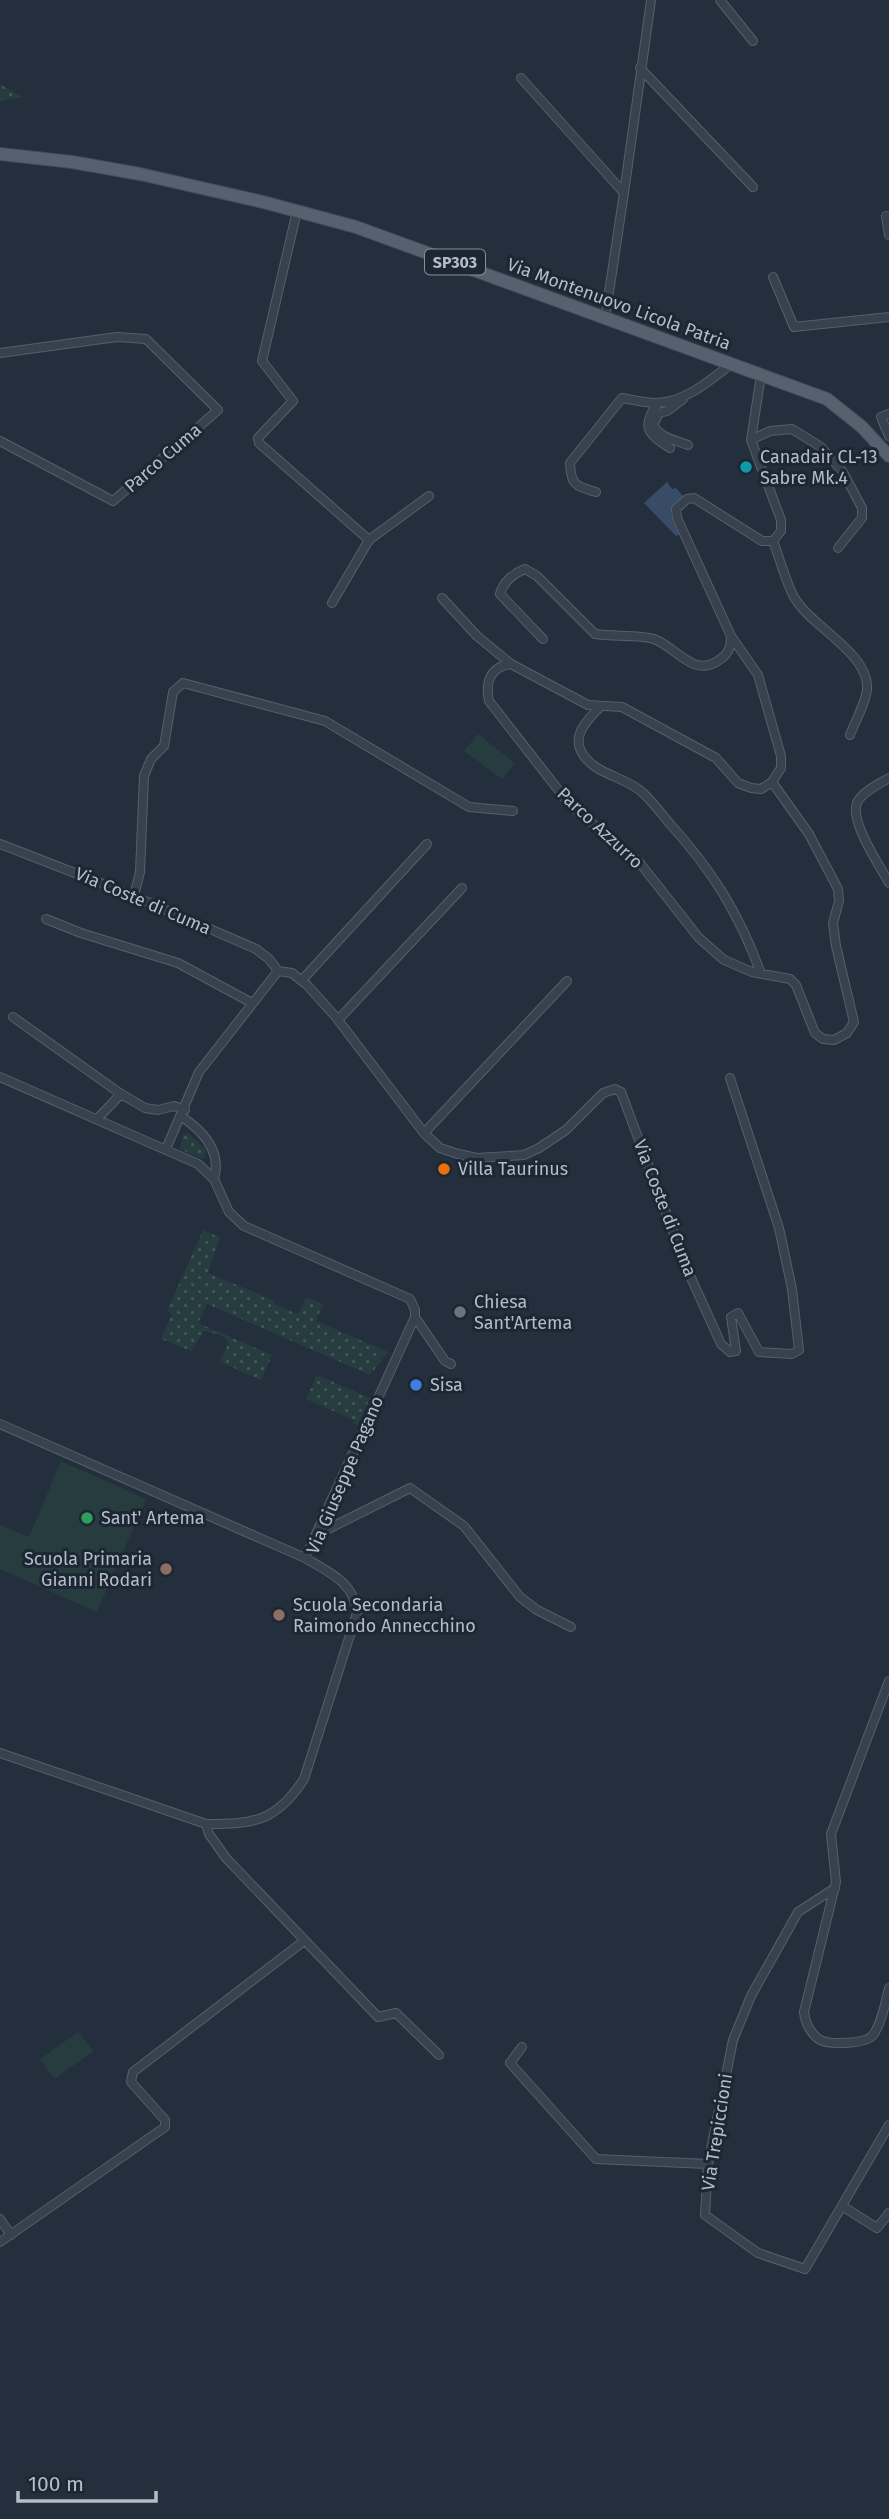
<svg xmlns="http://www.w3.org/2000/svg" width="889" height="2519" font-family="'Fira Sans',sans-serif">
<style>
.grass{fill:url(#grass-dots)}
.pitch{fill:#263c3f}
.water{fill:#394c67}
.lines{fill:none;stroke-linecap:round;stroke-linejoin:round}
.minor-casing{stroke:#565f6c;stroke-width:10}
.primary-casing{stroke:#414a57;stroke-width:14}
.minor{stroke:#38414e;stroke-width:8}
.primary{stroke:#56606e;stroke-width:12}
.culture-dot{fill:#0f9aa8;stroke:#1d2633;stroke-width:2.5}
.food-dot{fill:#e8710a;stroke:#1d2633;stroke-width:2.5}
.worship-dot{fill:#6b7280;stroke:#1d2633;stroke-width:2.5}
.shop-dot{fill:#3f7fe0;stroke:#1d2633;stroke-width:2.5}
.leisure-dot{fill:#2e9e5b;stroke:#1d2633;stroke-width:2.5}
.education-dot{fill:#8d6e63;stroke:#1d2633;stroke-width:2.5}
.labels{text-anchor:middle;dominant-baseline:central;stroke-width:6;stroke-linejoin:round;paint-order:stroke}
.shield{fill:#1d2633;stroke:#878f9c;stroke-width:2}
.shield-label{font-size:16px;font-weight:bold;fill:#b4bcc9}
.street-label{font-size:18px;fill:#b4bcc9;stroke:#1d2633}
.poi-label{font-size:18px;fill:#b4bcc9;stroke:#1d2633;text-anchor:start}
</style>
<defs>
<pattern id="grass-dots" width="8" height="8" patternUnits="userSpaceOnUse" patternTransform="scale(1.75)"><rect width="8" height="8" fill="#263c3f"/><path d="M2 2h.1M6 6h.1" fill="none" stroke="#435659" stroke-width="1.8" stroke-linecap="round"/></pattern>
</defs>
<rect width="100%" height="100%" fill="#242f3e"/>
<path class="grass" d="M0 84 23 97 0 101Z
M188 1133 206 1150 204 1158H200L180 1149 183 1134Z
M203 1230 220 1237 208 1273 275 1301 274 1304 298 1314 307 1297 323 1304 316 1321 388 1352 370 1375 207 1304 198 1323 272 1355 261 1380 220 1362 229 1342 221 1335 204 1331 191 1351 161 1339 172 1314 167 1311Z
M317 1375 370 1398 358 1426 353 1423 354 1420 306 1399Z"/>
<path class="pitch" d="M478 734 515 763 502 779 464 751Z
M61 1461 146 1499 97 1612 0 1569V1525L29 1537Z
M78 2032 94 2051 54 2079 40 2059Z"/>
<path class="water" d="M667 482 672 489 676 488 684 497C666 507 670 518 680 534L676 536 644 503Z"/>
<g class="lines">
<defs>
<path id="minor" d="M720 0 753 41
M640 68 753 187
M521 78 624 193 605 319
M624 193 651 0
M297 211 262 361 293 401 258 438 259 443 369 540
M886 216 889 235
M773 277 794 327 889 317
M0 353 117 337 146 339 218 410 113 501 0 441
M761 375 751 440 781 520V531L773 541H762L694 498 687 499 676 509 677 518 731 636 758 675 781 756V768L772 782 761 789 751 788 738 783 716 758 622 707 588 705 511 664C490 667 485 682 489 701L570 805 639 862 699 938 724 960 752 972 790 979 796 985 815 1033 823 1039 834 1040 847 1033 854 1022 836 946 833 923 839 901 838 889 809 834 772 782
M683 399 667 411 659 413 653 425C661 438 674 440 688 445
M658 403C640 427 648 434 670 448
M889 414 881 417 889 436
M751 440 770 431 792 429 821 447 843 472 862 508V518L838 548
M596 492C576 486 571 486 570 463L622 398C633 400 645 403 656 403 684 403 711 380 731 364
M773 541C780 559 785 580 794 597 810 626 870 654 867 689 866 703 855 721 850 735
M442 598 477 636 511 664
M332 603 369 540 429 496
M543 639 500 594C503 582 514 573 525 569L537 576 595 634C613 637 638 634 654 639 676 647 692 676 716 662 728 655 731 649 731 636
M601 706C590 717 572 734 581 751 592 774 624 776 642 792 652 801 661 813 670 824 712 870 740 915 761 974
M889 778C879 784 864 791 858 801 847 818 880 866 889 883
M0 844 134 896 256 949 269 959 278 971 292 973 307 985 335 1016 424 1133 440 1148 458 1154 477 1158 524 1155 539 1148 566 1130 603 1093 615 1089 621 1092 687 1269 721 1344 730 1352 736 1351 731 1317 738 1313 759 1352 792 1354 799 1350 792 1289 779 1228 730 1078
M134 896 140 872 144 776 151 759 164 746 173 692 183 683 325 721 469 807 513 811
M46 919 81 933 178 963 252 1003
M302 980 427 844
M13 1017 121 1094 145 1108 158 1110 174 1106 185 1110
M338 1020 462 888
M0 1077 198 1164 214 1179 229 1212 244 1226 410 1299 415 1310V1317L305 1558
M182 1117C203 1131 222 1151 214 1179
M97 1119 121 1094
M424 1133 567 981
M166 1149 199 1072 278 971
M415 1317 445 1361 451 1364
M0 1424 305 1558C329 1572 355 1583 357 1613L304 1779C276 1822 254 1824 206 1824L0 1753
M319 1529 326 1530 410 1488 464 1526 520 1597 537 1610 571 1627
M889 1681 831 1834 836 1882 804 2012C805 2023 811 2034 820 2040 830 2045 866 2044 873 2035 882 2023 885 2003 889 1988
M206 1824 209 1834 226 1858 378 2017 396 2013 439 2055
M835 1888 798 1912 751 1996 733 2040 708 2164 705 2215 758 2253 805 2269 889 2125
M522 2047 510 2063 596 2159 708 2164
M842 2206 877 2228 889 2213
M0 2219 11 2235
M0 2242 165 2127V2120L131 2082 133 2072 304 1941"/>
<path id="primary" d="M0 154 72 162 140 174 263 202 356 227 827 399 862 427 889 456"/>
</defs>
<use href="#minor" class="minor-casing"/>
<use href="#primary" class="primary-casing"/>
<use href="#minor" class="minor"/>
<use href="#primary" class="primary"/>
</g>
<circle class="culture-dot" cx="746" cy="467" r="7"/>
<circle class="food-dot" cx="444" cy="1169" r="7"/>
<circle class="worship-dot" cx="460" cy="1312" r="7"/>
<circle class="shop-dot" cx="416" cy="1385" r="7"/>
<circle class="leisure-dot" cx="87" cy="1518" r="7"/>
<g class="education-dot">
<circle cx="166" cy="1569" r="7"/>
<circle cx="279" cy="1615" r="7"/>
</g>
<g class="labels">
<rect class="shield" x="425" y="249.5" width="60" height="25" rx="5"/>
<g class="shield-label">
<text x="455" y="262">SP303</text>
</g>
<g class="street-label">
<text transform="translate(619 304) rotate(20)">Via Montenuovo Licola Patria</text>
<text transform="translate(163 458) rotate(-41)">Parco Cuma</text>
<text transform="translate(600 828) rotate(43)">Parco Azzurro</text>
<text transform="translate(143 901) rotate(23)">Via Coste di Cuma</text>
<text transform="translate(665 1208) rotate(69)">Via Coste di Cuma</text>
<text transform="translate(345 1475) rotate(-67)">Via Giuseppe Pagano</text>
<text transform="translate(717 2132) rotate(-81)">Via Trepiccioni</text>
</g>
<g class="poi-label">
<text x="760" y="457">Canadair CL-13<tspan x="760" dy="21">Sabre Mk.4</tspan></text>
<text x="458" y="1169">Villa Taurinus</text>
<text x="474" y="1302">Chiesa<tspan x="474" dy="21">Sant'Artema</tspan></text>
<text x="430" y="1385">Sisa</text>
<text x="101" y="1518">Sant' Artema</text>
<text x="152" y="1559" text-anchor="end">Scuola Primaria<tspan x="152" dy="21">Gianni Rodari</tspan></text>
<text x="293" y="1605">Scuola Secondaria<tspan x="293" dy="21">Raimondo Annecchino</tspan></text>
</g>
</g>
<path d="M18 2491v10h138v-10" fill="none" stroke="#b4bcc9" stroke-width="3.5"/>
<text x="28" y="2491" font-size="21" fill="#b4bcc9" stroke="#1d2633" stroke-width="5" paint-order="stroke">100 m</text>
</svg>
